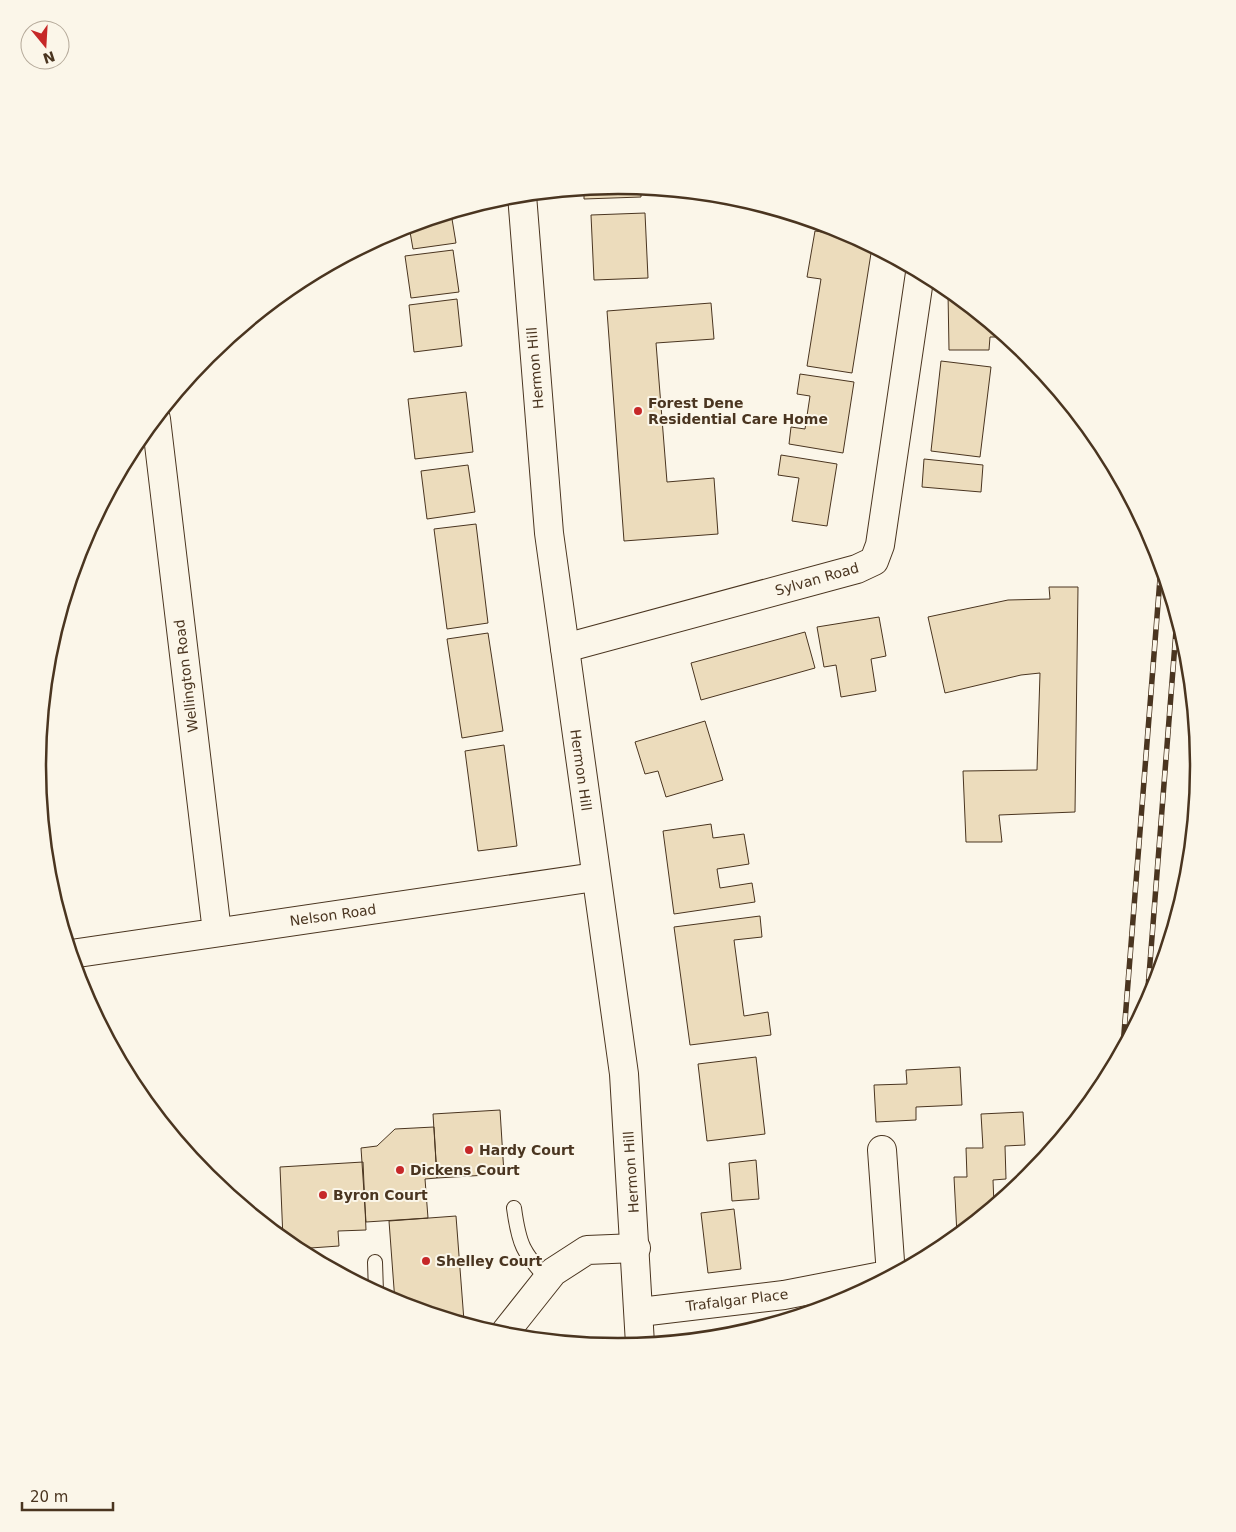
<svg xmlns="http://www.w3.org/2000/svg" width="1236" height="1532" font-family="'DejaVu Sans',sans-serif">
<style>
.building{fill:#ecdcbc;stroke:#4a3520}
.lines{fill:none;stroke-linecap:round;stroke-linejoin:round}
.service-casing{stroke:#4a3520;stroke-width:16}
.minor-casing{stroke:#4a3520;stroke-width:30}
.primary-casing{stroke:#4a3520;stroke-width:30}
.service{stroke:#fbf6e9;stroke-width:14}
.minor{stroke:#fbf6e9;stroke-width:28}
.primary{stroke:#fbf6e9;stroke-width:28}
.rail-casing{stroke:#4a3520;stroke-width:5.5}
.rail{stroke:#fbf6e9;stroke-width:4;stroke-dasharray:11;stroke-linecap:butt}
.poi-dot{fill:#c62828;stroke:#fbf6e9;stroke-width:2}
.labels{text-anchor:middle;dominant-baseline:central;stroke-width:4;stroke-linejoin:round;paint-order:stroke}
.street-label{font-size:14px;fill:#4a3520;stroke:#fbf6e9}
.poi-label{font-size:14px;font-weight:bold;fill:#4a3520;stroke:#fbf6e9;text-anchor:start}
.rim{fill:none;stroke:#4a3520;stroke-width:2.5}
</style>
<rect width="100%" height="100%" fill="#fbf6e9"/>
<path class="building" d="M618 186 641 188V197L584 199V189Z
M451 213 456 243 413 249 409 226Z
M645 213 648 278 594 280 591 215Z
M815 231 853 236 872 247 852 373 807 366 821 279 807 277Z
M453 250 459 292 411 298 405 256Z
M952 292 1006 337H990L989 350H949L948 293Z
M457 299 462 346 414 352 409 305Z
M711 303 714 339 656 343 667 482 714 478 718 534 624 541 607 311Z
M941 361 991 367 980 457 931 451Z
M800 374 854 382 843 453 789 444 791 427 805 429 810 396 797 394Z
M466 392 473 452 415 459 408 399Z
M781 455 837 464 827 526 792 521 799 478 778 475Z
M924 459 983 465 981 492 922 487Z
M468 465 475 512 427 519 421 471Z
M476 524 488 623 447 629 434 529Z
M1049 587H1078L1075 812 999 815 1002 842H966L963 771 1037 770 1040 673 1021 675 945 693 928 617 1008 600 1050 599Z
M879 617 886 656 871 659 876 691 841 697 836 665 824 667 817 627Z
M805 632 815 668 701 700 691 663Z
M488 633 503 731 462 738 447 639Z
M705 721 723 780 666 797 658 771 645 774 635 742Z
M504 745 517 846 478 851 465 751Z
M711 824 713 838 744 834 749 864 717 869 720 888 752 883 755 902 674 914 663 831Z
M56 877 62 919H61L49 879Z
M760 916 762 937 734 940 744 1016 768 1012 771 1035 690 1045 674 927Z
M756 1057 765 1134 707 1141 698 1064Z
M960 1067 962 1105 916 1107V1120L876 1122 874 1085 907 1084 906 1070Z
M500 1110 504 1174 437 1178 433 1114Z
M1023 1112 1025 1145 1005 1146 1006 1179 993 1180 994 1205 957 1235 954 1177H967L966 1148H983L981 1114Z
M434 1127 437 1178 425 1179 428 1218 366 1222 361 1148 377 1146 395 1129Z
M756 1160 759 1199 732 1201 729 1163Z
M363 1162 366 1230 338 1231 339 1246 296 1249 283 1239 280 1167Z
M734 1209 741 1269 708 1273 701 1213Z
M456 1216 464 1321 460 1322 395 1302 389 1221Z"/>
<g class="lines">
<defs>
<path id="service" d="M514 1208C519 1245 523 1252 547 1279
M375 1262 376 1292"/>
<path id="minor" d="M156 419 217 932
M565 648 857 569 874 561 880 545 920 273
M71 954 595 877
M882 1150 891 1275
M640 1312 784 1295 892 1274
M503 1335 553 1272 587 1250 636 1248"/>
<path id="primary" d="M522 195 549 533 624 1074 640 1344"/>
</defs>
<use href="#service" class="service-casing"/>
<use href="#minor" class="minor-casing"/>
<use href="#primary" class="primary-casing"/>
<use href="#service" class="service"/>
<use href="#minor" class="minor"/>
<use href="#primary" class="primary"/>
<defs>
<path id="rail" d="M1147 1001 1177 618
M1123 1046 1161 566"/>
</defs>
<use href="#rail" class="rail-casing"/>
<use href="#rail" class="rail"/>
</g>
<g class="poi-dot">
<circle cx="638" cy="411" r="5"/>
<circle cx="469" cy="1150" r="5"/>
<circle cx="400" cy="1170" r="5"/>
<circle cx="323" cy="1195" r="5"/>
<circle cx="426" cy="1261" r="5"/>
</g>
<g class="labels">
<g class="street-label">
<text transform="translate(535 368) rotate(-95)">Hermon Hill</text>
<text transform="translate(817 579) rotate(-16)">Sylvan Road</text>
<text transform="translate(186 676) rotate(-97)">Wellington Road</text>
<text transform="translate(581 770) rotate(82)">Hermon Hill</text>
<text transform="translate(333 915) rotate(-8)">Nelson Road</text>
<text transform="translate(631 1172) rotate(-94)">Hermon Hill</text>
<text transform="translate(737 1300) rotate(-7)">Trafalgar Place</text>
</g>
<g class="poi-label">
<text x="648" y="403">Forest Dene<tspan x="648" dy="16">Residential Care Home</tspan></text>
<text x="479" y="1150">Hardy Court</text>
<text x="410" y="1170">Dickens Court</text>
<text x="333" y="1195">Byron Court</text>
<text x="436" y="1261">Shelley Court</text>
</g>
</g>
<path d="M0 0H1236V1532H0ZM46 766a572 572 0 1 1 1144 0a572 572 0 1 1-1144 0Z" fill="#fbf6e9" fill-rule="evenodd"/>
<path class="rim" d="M46 766a572 572 0 1 1 1144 0a572 572 0 1 1-1144 0Z"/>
<g transform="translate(45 45) rotate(162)"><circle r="24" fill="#fbf6e9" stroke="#b4a999"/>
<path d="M0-4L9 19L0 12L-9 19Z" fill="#c62828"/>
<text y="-8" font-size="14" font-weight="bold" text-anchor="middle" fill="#4a3520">N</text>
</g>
<path d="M22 1502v8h91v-8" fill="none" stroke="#4a3520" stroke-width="2.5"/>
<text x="30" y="1502" font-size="15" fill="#4a3520" stroke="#fbf6e9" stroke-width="4" paint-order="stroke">20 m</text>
</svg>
